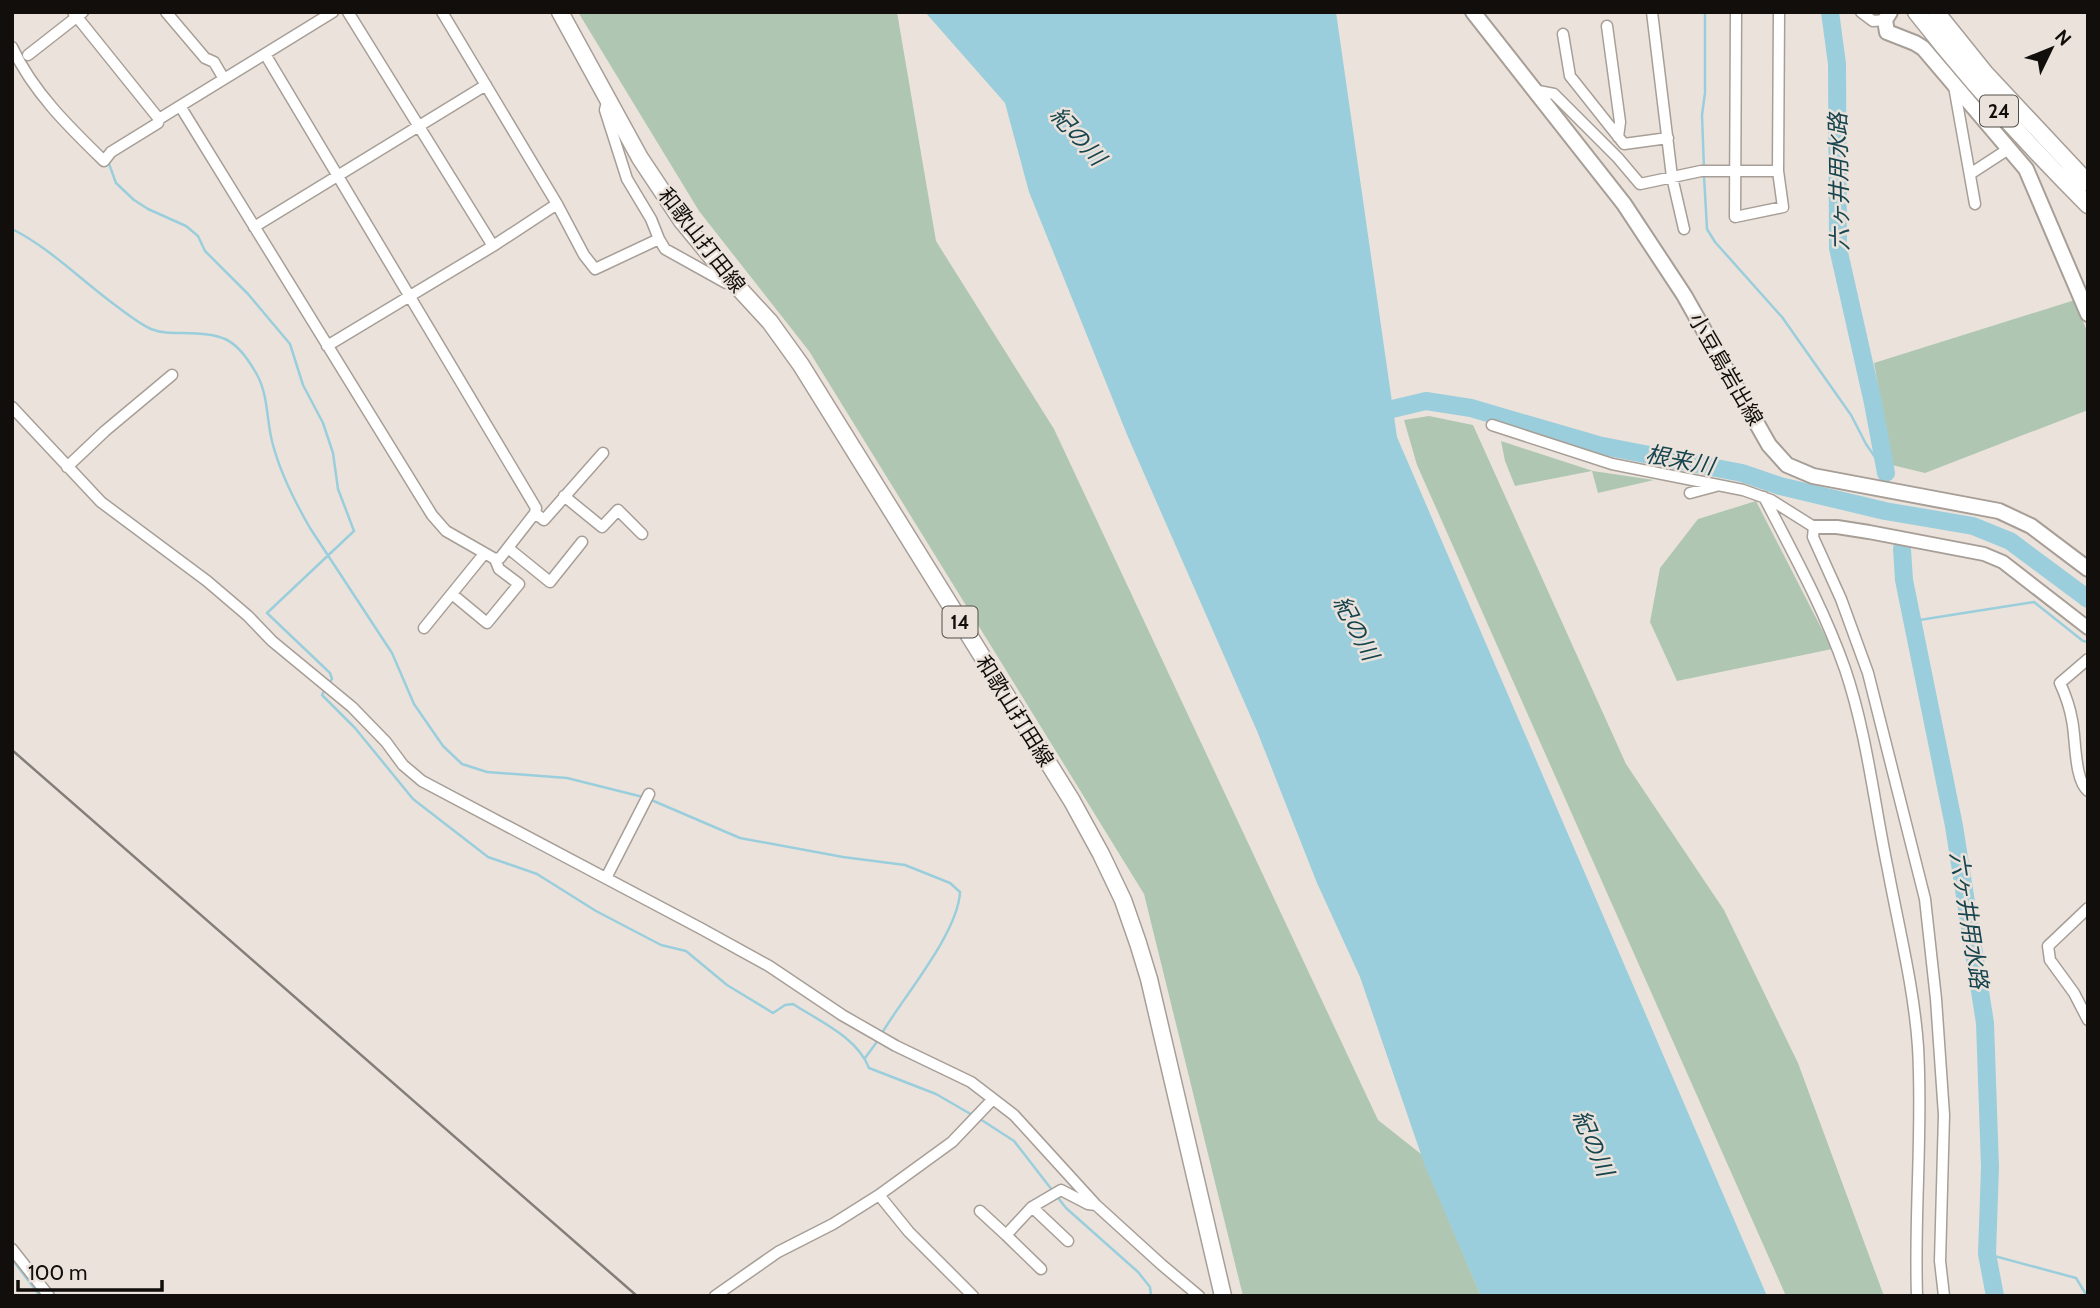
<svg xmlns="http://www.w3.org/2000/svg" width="2100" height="1308" font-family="Cabin,'Noto Sans JP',sans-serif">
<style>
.green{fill:#afc7b2}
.water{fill:#9bcedc}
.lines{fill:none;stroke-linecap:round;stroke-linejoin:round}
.stream{stroke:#9bcedc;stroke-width:2.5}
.river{stroke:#9bcedc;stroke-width:18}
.minor-casing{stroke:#a79f97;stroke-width:13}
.tertiary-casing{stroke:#a79f97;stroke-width:16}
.secondary-casing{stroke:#a79f97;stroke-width:18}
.primary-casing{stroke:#a79f97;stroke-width:19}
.trunk-casing{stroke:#a79f97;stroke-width:19}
.minor{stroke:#fff;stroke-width:10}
.tertiary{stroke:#fff;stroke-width:12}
.secondary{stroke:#fff;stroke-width:14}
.primary{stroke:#fff;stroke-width:16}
.trunk{stroke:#fff;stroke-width:16}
.rail{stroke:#837e78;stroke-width:2.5}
.labels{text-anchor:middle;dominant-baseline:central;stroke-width:5;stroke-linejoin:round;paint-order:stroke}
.shield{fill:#ebe3db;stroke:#524e49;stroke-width:2}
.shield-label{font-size:19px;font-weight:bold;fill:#110e0b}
.street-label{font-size:21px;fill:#110e0b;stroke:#ebe3db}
.water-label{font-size:23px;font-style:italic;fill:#16444f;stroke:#ebe3db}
</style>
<rect width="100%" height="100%" fill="#ebe3db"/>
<path class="green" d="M578 12H897L936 241 1054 429 1378 1120 1421 1154 1481 1296H1243L1144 894 809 351 699 211Z
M2075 300 2088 334V410L1925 473 1892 465 1874 363Z
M1429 416 1473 425 1626 764 1724 910 1798 1063 1884 1296H1786L1417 465 1404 420Z
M1501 441 1593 471 1654 480 1598 493 1592 471 1515 486 1505 461Z
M1756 501 1832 649 1677 681 1650 622 1660 568 1698 519Z"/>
<path class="water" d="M925 12H1336L1397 437 1767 1296H1481L1425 1166 1360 977 1317 883 1257 731 1128 437 1029 192 1005 103Z"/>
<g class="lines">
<path class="stream" d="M108 161 116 183 134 200 148 209 186 226 198 236 205 251 248 294 290 344 303 385 323 423 333 453 338 489 354 531 267 613 330 673 332 679 329 683
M1704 169 1702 115 1705 93V12
M1704 176 1707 229 1715 242 1782 317 1851 415 1866 444 1886 473
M12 229C50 248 81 280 115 305 126 313 138 323 151 329 161 333 171 333 182 333 222 334 235 336 256 373 269 395 266 421 273 445 281 475 295 502 310 528L392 653 414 704 443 746 462 764 487 772 567 778 643 797
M1913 621 2034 602 2083 641 2088 642
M325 689 322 695 355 728 413 799 488 857 537 874 596 911 661 945 686 951 727 985 773 1013 785 1005 793 1004C819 1021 857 1037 869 1068L936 1094 974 1116
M649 799 740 838 843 857 905 865 950 883 960 892C958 933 904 996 882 1033
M865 1058 879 1039
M980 1119 1014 1141 1066 1208 1138 1272 1150 1287 1151 1296
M1987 1254 2076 1278 2087 1296
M12 1259 40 1296"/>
<path class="river" d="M1830 12 1837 64 1838 248 1873 403 1886 473
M1371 414 1426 401 1471 408 1598 445 1742 473 1780 486 1885 511 1973 526 2010 541 2088 599
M1902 549 1904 580 1954 826 1985 1023 1990 1167 1987 1254 1995 1296"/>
<defs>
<path id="minor" d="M73 12 159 119
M166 12 205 58 214 62 224 79
M333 12 180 106 432 515 446 531 495 559 499 569 519 584 487 623 452 594
M348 12 493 246
M442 12 557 204 584 255 595 269 659 239
M1652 12 1672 177 1684 229
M1736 12 1735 217 1783 207 1778 171 1779 12
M1861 12 1873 21 1885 20
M1607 26 1620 122 1618 137
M1563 34 1570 76 1624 144 1668 138
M12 47C33 92 69 127 104 161L111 152 158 123 159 119 180 106
M265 54 536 508 535 513 500 558 495 559
M28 55 83 12
M1954 86 1975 204
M1533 90 1554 94 1618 158 1640 184 1701 171H1778
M610 103 606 106 605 110 627 179 651 219 659 239 665 249 726 283 732 282
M1970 174 2010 148
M254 227 486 85
M327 346 493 246 557 204
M12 407 101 502 207 581 248 616 272 641 352 707 386 742 403 765 422 781 700 928 769 966 842 1015 896 1046 971 1082 1014 1115 1096 1205 1162 1265 1199 1296
M1492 425 1612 464 1743 490 1771 500 1814 527 1813 537 1841 599 1868 673 1925 899 1936 999 1944 1115 1940 1261 1944 1296
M67 467 105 431 172 375
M1690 493 1716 486
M564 496 602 527 618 510 642 534
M1764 497C1793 553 1824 609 1845 669 1867 734 1874 803 1888 870 1899 929 1914 988 1918 1047 1923 1130 1914 1213 1917 1296
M535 513 544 520 603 453
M508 548 550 582 582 542
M424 628 484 554
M2088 659 2060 683C2065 694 2070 708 2072 720 2076 738 2074 780 2088 791
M606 878 649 794
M2088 908 2048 946 2050 960 2074 993 2088 1020
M879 1195 909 1232 973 1296
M1032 1207 1006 1235 1041 1269
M980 1211 1006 1235
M1068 1241 1032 1207 1061 1190 1088 1204 1096 1205
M12 1249 49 1296
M715 1296 778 1252 833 1224 879 1195 952 1142 993 1099"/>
<path id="tertiary" d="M1814 527H1837L1869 532 1984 554 2003 562 2088 628"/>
<path id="secondary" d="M1473 12 1624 204 1684 295 1769 445 1787 465 1813 476 1999 511 2031 526 2088 569
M1890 12 1885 20 1887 32 1915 43 1923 48 2026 169 2088 314"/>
<path id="primary" d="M560 12 640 158 682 221 724 272 770 322 801 365 1072 801 1101 854 1123 900 1138 943 1149 979 1223 1296"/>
<path id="trunk" d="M1916 12C1969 80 2027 144 2088 205
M1936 12 1985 73 2088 183"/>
</defs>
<use href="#minor" class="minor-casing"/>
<use href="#tertiary" class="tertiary-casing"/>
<use href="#secondary" class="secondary-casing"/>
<use href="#primary" class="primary-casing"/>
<use href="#trunk" class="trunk-casing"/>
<use href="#minor" class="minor"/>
<use href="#tertiary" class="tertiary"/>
<use href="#secondary" class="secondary"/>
<use href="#primary" class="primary"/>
<use href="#trunk" class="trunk"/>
<path class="rail" d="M12 750 637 1296"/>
</g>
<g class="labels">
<g class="shield">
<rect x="1980" y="95.5" width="38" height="31" rx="5"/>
<rect x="942.5" y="606.5" width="35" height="31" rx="5"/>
</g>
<g class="shield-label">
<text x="1999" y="111">24</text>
<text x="960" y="622">14</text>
</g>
<g class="street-label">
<text transform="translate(702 240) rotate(52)">和歌山打田線</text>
<text transform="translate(1726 369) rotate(60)">小豆島岩出線</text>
<text transform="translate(1015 711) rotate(58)">和歌山打田線</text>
</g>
<g class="water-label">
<text transform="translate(1078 136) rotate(48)">紀の川</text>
<text transform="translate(1839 182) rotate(-91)">六ヶ井用水路</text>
<text transform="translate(1680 460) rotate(11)">根来川</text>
<text transform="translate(1356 628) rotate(62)">紀の川</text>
<text transform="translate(1969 920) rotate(81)">六ヶ井用水路</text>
<text transform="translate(1593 1143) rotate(67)">紀の川</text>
</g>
</g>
<rect width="2100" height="1308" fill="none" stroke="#110e0b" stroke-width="28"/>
<g transform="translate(2051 49) rotate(47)" stroke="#ebe3db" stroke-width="5" paint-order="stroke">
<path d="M0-5L12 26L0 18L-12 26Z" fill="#110e0b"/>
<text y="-10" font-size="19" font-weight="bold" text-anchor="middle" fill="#110e0b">N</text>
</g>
<path d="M18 1280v10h144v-10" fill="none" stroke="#110e0b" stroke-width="3.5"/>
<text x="28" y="1280" font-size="21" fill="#110e0b" stroke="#ebe3db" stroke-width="5" paint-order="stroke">100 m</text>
</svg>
